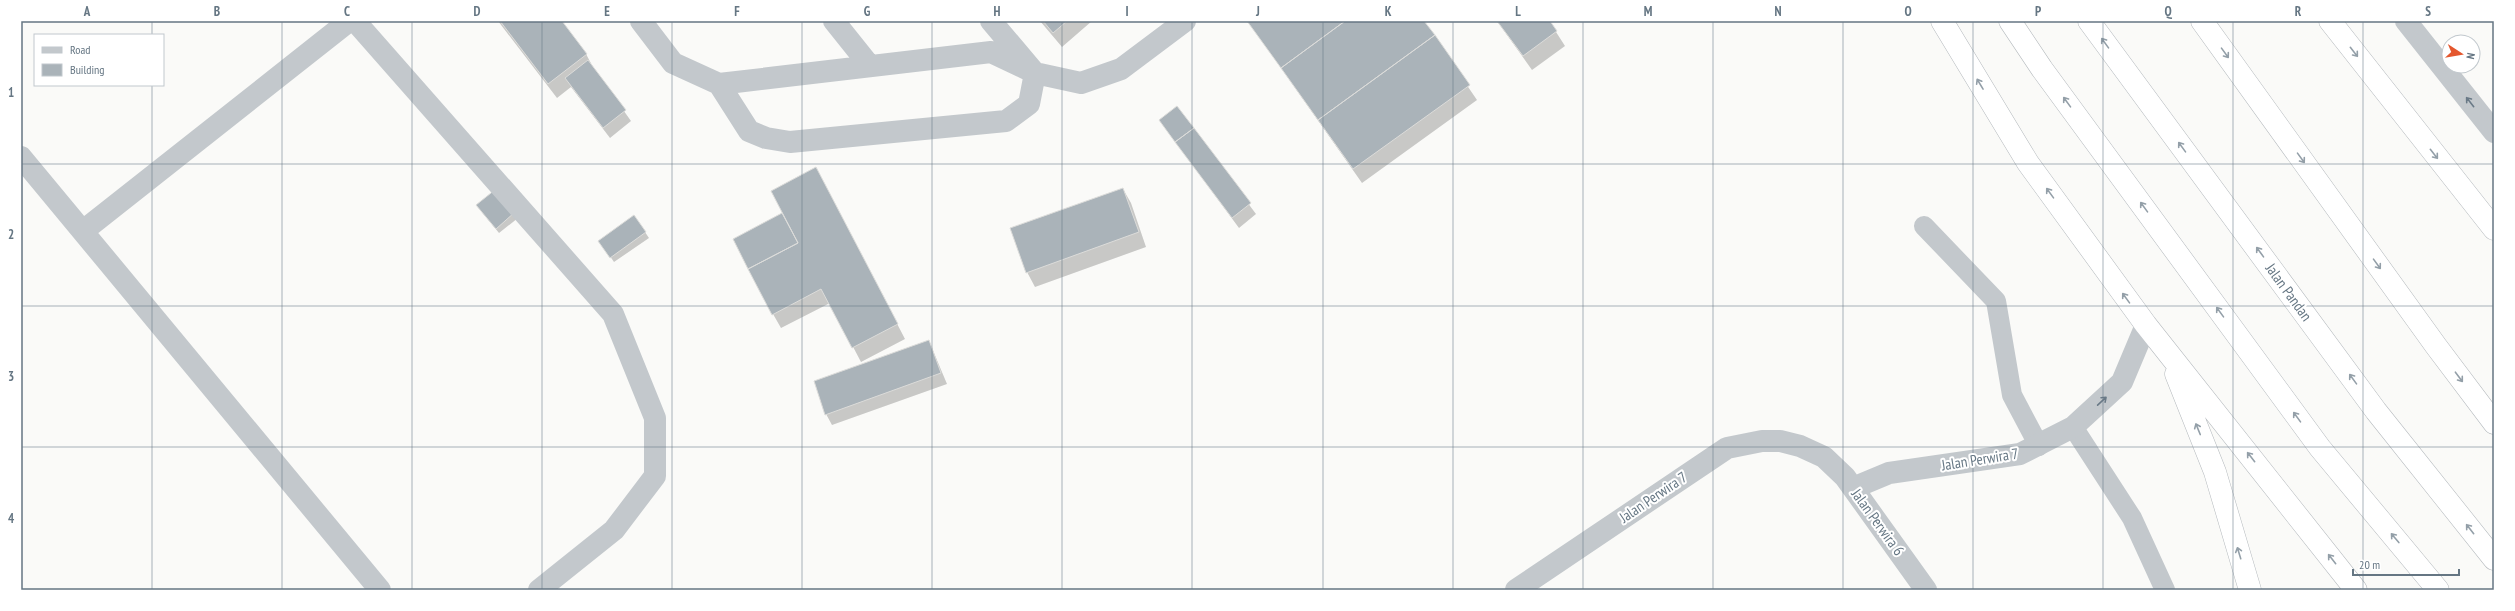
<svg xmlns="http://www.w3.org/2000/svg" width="2515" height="611" font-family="'PT Sans Narrow',sans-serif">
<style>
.shadow{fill:#0003}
.building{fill:#aab3b9;stroke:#dcdcda}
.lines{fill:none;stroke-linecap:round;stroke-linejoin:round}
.trunk-casing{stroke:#b4b9bd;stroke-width:23}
.service{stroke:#c3c8cc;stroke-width:20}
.minor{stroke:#c3c8cc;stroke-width:22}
.trunk{stroke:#fff;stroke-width:22}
.oneway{stroke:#939fa8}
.oneway2{stroke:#6a7a87}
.grid{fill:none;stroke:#657683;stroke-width:1;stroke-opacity:0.55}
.labels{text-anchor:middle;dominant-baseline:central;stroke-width:4;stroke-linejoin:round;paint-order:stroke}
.street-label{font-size:15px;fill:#657683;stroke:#fff}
.neatline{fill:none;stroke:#657683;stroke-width:1.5}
.grid-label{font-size:13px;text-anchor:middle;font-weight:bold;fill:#657683}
</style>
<rect width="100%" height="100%" fill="#fafaf8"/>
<path class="shadow" d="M498 21H560L586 54 594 69 631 121 610 138 571 87 557 98Z
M1040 21H1092L1062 47Z
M1248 21H1423L1477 100 1362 183Z
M1497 21H1549L1565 46 1532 70Z
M1177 108 1256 214 1239 228 1160 121Z
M824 183 905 339 861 362 830 303 781 328 773 314 791 231Z
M1123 189 1131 203 1146 247 1035 287 1027 272Z
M481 211 514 212 518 218 499 233Z
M634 216 649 238 614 262 603 246Z
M929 341 947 384 832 425 826 414Z"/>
<path class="building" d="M500 21H562L587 54 548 84Z
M1043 21H1067L1053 33Z
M1247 21H1345L1281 68Z
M1345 21H1424L1435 35 1318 120 1281 68Z
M1497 21H1550L1557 31 1523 56Z
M1435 35 1470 85 1353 169 1318 120Z
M588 60 626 110 603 128 565 78Z
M1177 106 1194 128 1175 142 1159 120Z
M1194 128 1251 203 1232 218 1175 142Z
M816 167 898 324 852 348 821 289 772 315 748 269 798 243 771 191Z
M1123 188 1139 232 1026 273 1010 228Z
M496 189 515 212 496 229 476 205Z
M782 213 798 243 748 269 733 239Z
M634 215 646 232 610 258 598 241Z
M929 340 941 373 825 415 814 381Z"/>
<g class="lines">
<defs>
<path id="trunk" d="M1942 21 2028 163 2146 325 2356 590
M2010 21 2042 69 2320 448 2438 590
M2089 21 2376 411 2494 559
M2202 21 2436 346 2494 423
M2330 21 2494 229
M2176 374 2215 472 2250 590"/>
</defs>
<use href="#trunk" class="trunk-casing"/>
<path class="service" d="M1924 226 1996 301 2012 395 2039 446
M2073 427 2132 518 2165 590"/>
<path class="minor" d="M355 21 613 314 655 418V476L614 530 539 590
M641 21 673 63 719 84 991 52 1035 73 1081 83 1121 69 1185 21
M834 21 870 66
M2406 21 2494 132
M719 84 749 131 766 138 790 142 1006 121 1029 104 1035 73 991 21
M21 157 380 590
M83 231 349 21
M1853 488 1889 473 2020 454 2073 427 2122 382 2146 325
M1516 590 1727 448 1762 441H1780L1800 446 1824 457 1845 477 1926 590"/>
<use href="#trunk" class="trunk"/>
</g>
<defs><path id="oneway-shaft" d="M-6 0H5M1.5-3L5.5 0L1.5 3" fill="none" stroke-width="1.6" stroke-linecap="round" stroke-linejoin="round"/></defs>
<g class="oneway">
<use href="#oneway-shaft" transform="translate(2105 43) rotate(-126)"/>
<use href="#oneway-shaft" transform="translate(2354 52) rotate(52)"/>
<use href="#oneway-shaft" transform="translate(2225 53) rotate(54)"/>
<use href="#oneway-shaft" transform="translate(1980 84) rotate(-121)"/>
<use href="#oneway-shaft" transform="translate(2067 102) rotate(-126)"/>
<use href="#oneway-shaft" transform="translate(2182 147) rotate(-126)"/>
<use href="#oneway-shaft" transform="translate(2434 154) rotate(52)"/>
<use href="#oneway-shaft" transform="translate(2301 158) rotate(54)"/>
<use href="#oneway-shaft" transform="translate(2050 193) rotate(-126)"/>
<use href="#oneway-shaft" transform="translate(2144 207) rotate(-126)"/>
<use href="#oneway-shaft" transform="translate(2260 252) rotate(-126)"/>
<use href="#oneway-shaft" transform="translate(2377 264) rotate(54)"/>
<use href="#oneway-shaft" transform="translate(2126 298) rotate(-126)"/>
<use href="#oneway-shaft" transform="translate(2220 312) rotate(-126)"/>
<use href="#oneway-shaft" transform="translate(2459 377) rotate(53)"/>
<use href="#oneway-shaft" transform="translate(2353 379) rotate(-126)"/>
<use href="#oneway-shaft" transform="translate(2297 417) rotate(-126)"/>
<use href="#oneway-shaft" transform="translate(2198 429) rotate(-112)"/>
<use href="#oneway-shaft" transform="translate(2251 457) rotate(-128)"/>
<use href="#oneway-shaft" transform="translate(2470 529) rotate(-128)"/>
<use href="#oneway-shaft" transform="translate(2395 538) rotate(-130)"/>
<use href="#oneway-shaft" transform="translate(2239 553) rotate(-107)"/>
<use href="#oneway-shaft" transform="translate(2332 559) rotate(-128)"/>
</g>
<g class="oneway2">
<use href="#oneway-shaft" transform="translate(2470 102) rotate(-128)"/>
<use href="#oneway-shaft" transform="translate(2102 401) rotate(-43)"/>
</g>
<path class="grid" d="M152 21V35M282 21V590M412 21V590M542 21V590M672 21V590M802 21V590M932 21V590M1062 21V590M1192 21V590M1323 21V590M1453 21V590M1583 21V590M1713 21V590M1843 21V590M1973 21V590M2103 21V590M2233 21V590M2363 21V590M152 85V590M21 164H2494M21 306H2494M21 447H2494"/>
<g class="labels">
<g class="street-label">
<text transform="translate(2289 292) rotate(54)">Jalan Pandan</text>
<text transform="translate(1980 459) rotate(-9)">Jalan Perwira 7</text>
<text transform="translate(1653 497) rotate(-34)">Jalan Perwira 7</text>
<text transform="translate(1878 522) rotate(54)">Jalan Perwira 6</text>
</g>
</g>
<rect width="2515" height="611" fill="none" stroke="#ffffff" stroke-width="44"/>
<rect x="34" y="34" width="130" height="52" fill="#ffffff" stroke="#c1c8cd"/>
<rect x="42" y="47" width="20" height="6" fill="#c3c8cc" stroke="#c1c8cd"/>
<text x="70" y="54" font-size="12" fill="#657683">Road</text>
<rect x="42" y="64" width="20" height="12" fill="#aab3b9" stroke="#c1c8cd"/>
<text x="70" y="74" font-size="12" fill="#657683">Building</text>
<g transform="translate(2461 54) rotate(102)"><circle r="19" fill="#ffffff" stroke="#c1c8cd"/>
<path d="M0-3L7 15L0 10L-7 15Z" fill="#e4572e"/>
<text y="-6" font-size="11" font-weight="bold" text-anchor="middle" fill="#657683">N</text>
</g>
<path d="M2353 569v6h106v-6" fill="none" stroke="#657683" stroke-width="2"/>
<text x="2359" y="569" font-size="12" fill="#657683" stroke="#ffffff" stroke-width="3" paint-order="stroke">20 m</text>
<rect x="22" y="22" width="2471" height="567" class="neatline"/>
<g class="grid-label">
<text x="87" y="16">A</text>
<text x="217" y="16">B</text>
<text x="347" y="16">C</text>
<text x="477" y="16">D</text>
<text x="607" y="16">E</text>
<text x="737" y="16">F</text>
<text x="867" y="16">G</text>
<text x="997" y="16">H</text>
<text x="1127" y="16">I</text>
<text x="1258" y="16">J</text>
<text x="1388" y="16">K</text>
<text x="1518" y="16">L</text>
<text x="1648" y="16">M</text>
<text x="1778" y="16">N</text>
<text x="1908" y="16">O</text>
<text x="2038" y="16">P</text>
<text x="2168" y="16">Q</text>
<text x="2298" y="16">R</text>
<text x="2428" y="16">S</text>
<text x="11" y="97">1</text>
<text x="11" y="239">2</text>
<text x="11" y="381">3</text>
<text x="11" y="523">4</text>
</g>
</svg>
